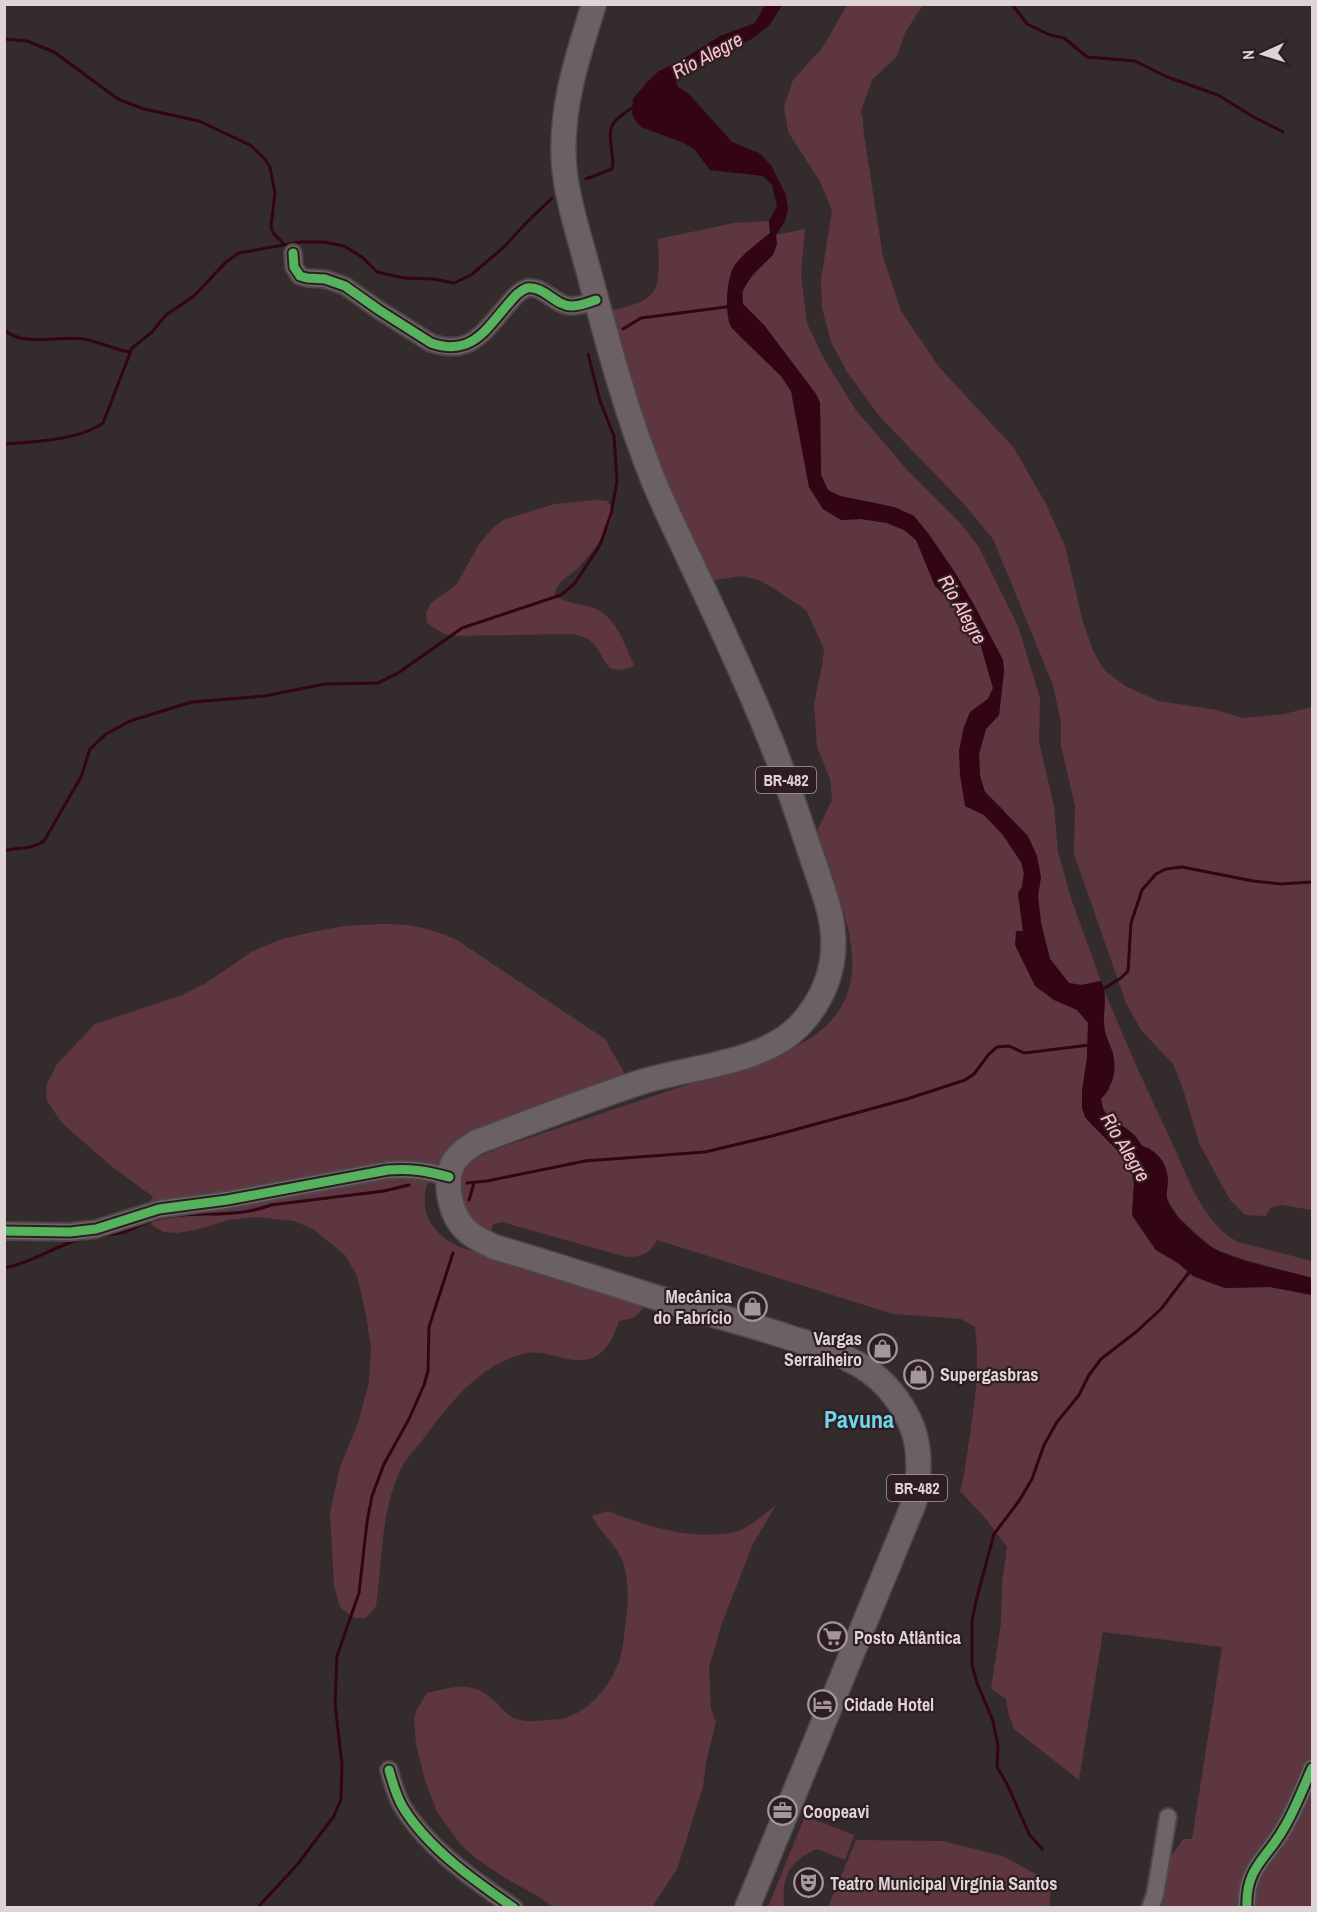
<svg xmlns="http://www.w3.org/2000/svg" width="1317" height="1912" font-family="'Archivo Narrow',sans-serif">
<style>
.green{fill:#5d3640}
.water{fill:#320414}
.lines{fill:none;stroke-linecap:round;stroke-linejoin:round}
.stream{stroke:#320414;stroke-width:3}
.minor-casing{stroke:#4e4749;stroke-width:20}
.highway-casing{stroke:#4e4749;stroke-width:27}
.minor{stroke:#6f6467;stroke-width:16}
.highway{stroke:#6b6164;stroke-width:24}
.cycleway-casing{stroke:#2e1e21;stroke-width:13}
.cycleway{stroke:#56b35d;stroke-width:9}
.labels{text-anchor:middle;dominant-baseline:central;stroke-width:4.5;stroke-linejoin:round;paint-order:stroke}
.shield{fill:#2e1e21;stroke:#a99d9f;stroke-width:1.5}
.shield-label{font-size:16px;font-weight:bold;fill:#ded3d5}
.poi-label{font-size:18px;font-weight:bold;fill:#ded3d5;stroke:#2e1e21;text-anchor:start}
.water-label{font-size:20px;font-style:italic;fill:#fdc1ce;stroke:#2e1e21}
.district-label{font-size:24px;font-weight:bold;fill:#6fd5ec;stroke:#2e1e21}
</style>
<rect width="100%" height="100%" fill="#342b2d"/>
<path class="green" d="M847 5H923L906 31 897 56 872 80 860 114H862L864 135 883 257 901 311 939 367 1014 448 1046 504 1065 546 1083 622 1093 651 1105 671 1127 687 1159 701 1217 710 1242 718 1284 714 1312 707V1210L1281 1205 1270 1208 1266 1216 1245 1215 1230 1200 1199 1143 1183 1089 1173 1064 1141 1030 1126 1003 1074 854 1075 806 1061 746V722L1053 685 993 539 963 503 880 417 847 372 831 342 822 308 821 280 832 210 819 180 788 132 784 106 793 80 823 47Z
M769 221 770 233 747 252 727 298 728 320 731 327 740 337 781 376 791 391 809 487 823 509 841 520 861 519 887 523 904 530 916 540 935 586 953 603 980 643 993 688 988 699 970 712 964 727 959 751 965 806 984 815 1003 835 1021 862 1024 873 1022 887 1018 893 1023 932 1088 1023 1087 1058 1082 1091 1085 1117 1130 1163 1134 1184 1132 1215 1142 1231 1156 1250 1178 1263 1193 1276 1210 1283 1225 1288 1270 1287 1312 1295V1907H1149L1155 1879 1183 1839H1192L1222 1647 1103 1632 1079 1780 1014 1729 1008 1712 1006 1699 991 1689 1001 1623 1002 1583 1007 1547 986 1519 960 1491C965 1475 966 1459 969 1441 975 1402 980 1366 975 1327L961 1319 893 1314 657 1240C650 1254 642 1257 626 1257L502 1222 493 1224 490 1235 470 1229 449 1181 458 1165 508 1145 787 1051C796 1046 807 1041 815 1035 886 983 838 899 815 835L832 800 830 779 817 747 814 704 822 666 824 649 806 610 773 588 759 580 742 576 714 580 671 497 605 312C662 300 660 293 658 239L734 223Z
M805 229 801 273 807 323 823 357 855 409 908 471 962 525 979 547 1018 626 1040 698 1039 742 1054 806 1058 852 1072 901 1101 981 1081 985 1069 983 1050 959 1041 923 1038 896 1041 877 1003 809 985 792 980 776 979 754 986 729 999 715 1004 672 1003 660 974 605 954 571 930 535 914 516 894 507 840 496 828 490 821 475 820 403 816 394 764 325 743 304C738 273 780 265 776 235Z
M597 500 607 501C612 506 614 512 612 519 609 529 588 558 580 566 570 576 560 579 554 593 565 606 584 602 598 610 618 621 625 646 634 665 626 670 619 671 610 668 594 648 599 638 570 634L459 636 444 634 427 623 426 612 431 603 457 584 479 544 493 528 503 520 554 504Z
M382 924C412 924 430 928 457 940L605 1039 629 1081 446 1156C413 1188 418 1230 462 1248L650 1301 634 1318 619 1321C609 1351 596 1366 563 1358 549 1355 537 1350 523 1354 477 1366 448 1406 421 1442 415 1450 406 1458 402 1467 380 1511 383 1559 376 1606L366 1618H354L340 1607 334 1586 330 1513 340 1467 359 1420 369 1382 371 1348 366 1315 357 1276 346 1256 313 1229 294 1221 255 1217 228 1220 200 1229 177 1233 164 1232 153 1226 144 1211 153 1197 111 1166 62 1123 47 1101 46 1086 57 1064 95 1024 182 995 206 983 253 951 282 939 317 931 345 926Z
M1105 992C1125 1041 1146 1088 1169 1136 1186 1172 1201 1222 1238 1242L1312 1261V1278L1246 1260 1214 1249 1178 1217 1168 1200 1150 1148 1142 1146C1139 1142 1137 1137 1133 1134 1120 1121 1103 1121 1101 1099L1109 1090 1113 1052 1106 1036 1104 1022Z
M776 1505 753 1544 722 1623 709 1668 711 1709 716 1722 706 1762 703 1787 677 1869 652 1907H554L536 1895 505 1878 474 1857 461 1845 437 1812 425 1781 416 1744 414 1720 416 1711 427 1693C458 1686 473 1680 498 1704 504 1711 510 1718 520 1720 528 1722 538 1721 547 1720 553 1719 560 1720 565 1718 592 1710 614 1681 621 1655 623 1647 624 1637 625 1628 628 1610 629 1588 625 1569 621 1547 601 1535 592 1516L608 1511C646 1526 692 1541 734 1532 746 1530 766 1513 776 1505Z
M805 1816 854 1835 845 1860 817 1849C790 1861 782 1875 784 1905L781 1907H768Z
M856 1840 943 1841 1003 1856 1052 1883 1049 1907H828Z"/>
<path class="water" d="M765 5H782L769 26 750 40 730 48 681 76 676 82 678 87 689 94 732 142 759 153 771 165 786 195 788 209 785 221 776 235 777 244 773 255 753 274 742 291 743 304 764 325 816 394 820 403 821 475 828 490 840 496 894 507 914 516 929 535 954 571 974 605 1003 660 1004 672 999 715 986 729 979 754 980 776 985 792 1028 836 1037 856 1041 877 1038 896 1041 923 1050 959 1069 983 1081 985 1101 981C1108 996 1103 1008 1104 1023 1104 1034 1109 1041 1112 1051 1118 1069 1113 1086 1101 1099 1103 1121 1120 1121 1133 1134 1137 1137 1139 1142 1142 1146 1158 1151 1167 1163 1168 1180 1168 1186 1166 1193 1167 1199 1171 1214 1201 1241 1215 1249 1238 1262 1285 1270 1312 1278V1295L1270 1287 1225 1288 1193 1276 1178 1263 1156 1250 1132 1215 1134 1184 1130 1163 1092 1125 1085 1117 1082 1108V1091L1087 1058 1088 1023 1077 1010 1054 1000 1035 986 1015 945 1016 931H1023L1018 893 1022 887 1024 873 1021 862 1003 835 984 815 965 806 960 775 959 751 964 727 970 712 988 699 993 688 980 643 953 603 935 586 916 540 904 530 887 523 861 519 841 520 823 509 809 487 791 391 781 376 731 327C725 311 726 287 732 270 737 258 759 242 770 233L769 221 777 206 772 185 763 176 710 170 694 149 682 142 643 128 636 122 632 114 633 99 647 82 659 71 680 61 720 36 755 23Z"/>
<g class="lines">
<path class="stream" d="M1012 4 1027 24 1050 35 1064 38 1087 57 1135 61 1167 77 1218 95 1252 116 1283 132
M4 39 27 41 54 52 118 99 144 109 199 121 250 145 264 158 270 167 275 193 271 227 274 234 285 245
M586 179 612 169 613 163C610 128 603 126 635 106
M623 329 641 318 726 307 731 305
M4 330C27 348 58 335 84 339 99 342 114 349 129 352
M4 444C32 442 80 440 103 423L132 348 152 332 166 315 194 296 226 262 239 253 301 242H324L344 246 362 257 377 272 404 278 434 279 454 283 471 275 504 247 525 224 552 198
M4 851C20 846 29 851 44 841L81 777 90 749 106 734 130 721 192 702 264 696 325 684 378 683 398 673 462 628 561 595 575 583 600 545 611 514 617 481 614 436 600 401 588 354
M1103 989 1121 978 1128 971 1131 923 1142 890 1156 874 1166 869 1182 867 1253 881 1281 884 1312 882
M467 1183 487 1181 585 1161 705 1152 772 1136 907 1099 965 1080 974 1074 989 1054 997 1047 1009 1046 1024 1053 1090 1045
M469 1200 474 1183
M4 1268C27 1264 47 1251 69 1243 87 1236 108 1237 127 1231 136 1228 144 1223 153 1220 193 1209 233 1220 271 1205L384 1191 409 1185
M1042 1849 1029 1834 1008 1786 997 1767 998 1746 993 1721 977 1683 972 1665V1621L976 1601 994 1534 1019 1501 1032 1479 1044 1445 1057 1422 1079 1395 1089 1375 1101 1359 1136 1332 1161 1309 1190 1271
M257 1908 297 1865 334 1816 341 1799 342 1764 335 1704 337 1656 359 1593 367 1522 372 1496 384 1464 409 1419 424 1385 428 1371 429 1327 453 1253"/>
<defs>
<path id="minor" d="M293 253 294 267 300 276 307 278 325 279 345 286 379 310 431 343C472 357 486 329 509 303 515 296 519 291 527 288 545 286 555 306 572 306 580 306 589 302 596 300
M4 1231 70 1232 96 1229 159 1209 227 1200 388 1170C410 1168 427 1171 449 1177
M389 1770C393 1783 396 1797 404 1809 429 1849 475 1881 514 1908
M1150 1908 1155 1895 1168 1817
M1247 1908C1245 1867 1267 1859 1284 1828 1295 1810 1303 1788 1312 1768"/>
<path id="highway" d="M594 4C577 58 560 109 564 165 567 202 583 248 592 284 610 351 628 418 654 482 666 511 680 539 693 567 721 626 748 684 772 744 788 784 801 825 815 866 822 888 832 912 833 935 836 969 822 1002 799 1026 760 1065 689 1066 638 1083 584 1101 530 1122 477 1142 468 1147 461 1152 455 1160 442 1179 450 1215 466 1230 474 1238 485 1242 494 1247 557 1265 618 1286 681 1305 716 1316 751 1325 785 1336 821 1348 859 1357 886 1386 919 1422 924 1457 914 1503L747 1908"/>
</defs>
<use href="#minor" class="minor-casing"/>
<use href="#highway" class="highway-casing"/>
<use href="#minor" class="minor"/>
<use href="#highway" class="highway"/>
<defs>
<path id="cycleway" d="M293 253 294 267 300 276 307 278 325 279 345 286 379 310 431 343C472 357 486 329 509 303 515 296 519 291 527 288 545 286 555 306 572 306 580 306 589 302 596 300
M4 1231 70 1232 96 1229 159 1209 227 1200 388 1170C410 1168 427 1171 449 1177
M389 1770C393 1783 396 1797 404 1809 429 1849 475 1881 514 1908
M1247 1908C1245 1867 1267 1859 1284 1828 1295 1810 1303 1788 1312 1768"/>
</defs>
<use href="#cycleway" class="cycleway-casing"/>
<use href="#cycleway" class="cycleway"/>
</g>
<defs>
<symbol id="shop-ring" viewBox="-11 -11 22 22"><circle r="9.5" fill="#2e1e21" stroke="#a2989a" stroke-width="1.5"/><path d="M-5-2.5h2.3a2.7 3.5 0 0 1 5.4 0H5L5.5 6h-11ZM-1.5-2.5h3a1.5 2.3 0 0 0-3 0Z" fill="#a2989a"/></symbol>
<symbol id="supermarket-ring" viewBox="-11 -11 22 22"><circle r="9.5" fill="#2e1e21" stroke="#a2989a" stroke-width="1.5"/><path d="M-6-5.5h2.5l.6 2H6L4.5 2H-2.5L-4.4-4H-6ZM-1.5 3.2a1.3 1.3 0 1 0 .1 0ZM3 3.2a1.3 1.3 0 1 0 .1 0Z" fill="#a2989a"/></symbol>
<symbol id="hotel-ring" viewBox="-11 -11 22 22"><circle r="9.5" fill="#2e1e21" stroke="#a2989a" stroke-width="1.5"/><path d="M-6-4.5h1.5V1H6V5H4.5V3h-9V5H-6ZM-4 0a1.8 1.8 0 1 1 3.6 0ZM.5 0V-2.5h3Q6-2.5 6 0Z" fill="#a2989a"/></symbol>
<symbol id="office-ring" viewBox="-11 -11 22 22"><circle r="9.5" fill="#2e1e21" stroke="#a2989a" stroke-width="1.5"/><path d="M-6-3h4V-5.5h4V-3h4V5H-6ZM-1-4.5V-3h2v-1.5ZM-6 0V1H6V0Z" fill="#a2989a"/></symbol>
<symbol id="theatre-ring" viewBox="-11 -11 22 22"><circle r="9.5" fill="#2e1e21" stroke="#a2989a" stroke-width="1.5"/><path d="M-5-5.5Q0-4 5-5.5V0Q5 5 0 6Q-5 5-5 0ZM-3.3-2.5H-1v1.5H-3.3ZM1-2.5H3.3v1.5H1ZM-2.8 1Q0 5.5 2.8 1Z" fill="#a2989a"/></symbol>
</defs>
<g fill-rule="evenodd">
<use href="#shop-ring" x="736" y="1290" width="33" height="33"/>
<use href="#shop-ring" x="866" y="1332" width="33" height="33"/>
<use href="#shop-ring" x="902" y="1358" width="33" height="33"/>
<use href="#supermarket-ring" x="816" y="1620" width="33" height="33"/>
<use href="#hotel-ring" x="806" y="1688" width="33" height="33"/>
<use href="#office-ring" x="766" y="1794" width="33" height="33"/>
<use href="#theatre-ring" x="792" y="1866" width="33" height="33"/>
</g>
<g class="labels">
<g class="shield">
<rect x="756" y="767" width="60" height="26" rx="4.5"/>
<rect x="887" y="1475" width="60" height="26" rx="4.5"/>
</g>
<g class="shield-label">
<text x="786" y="780">BR-482</text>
<text x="917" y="1488">BR-482</text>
</g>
<g class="poi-label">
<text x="732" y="1296" text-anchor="end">Mecânica<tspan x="732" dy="21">do Fabrício</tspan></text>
<text x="862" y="1338" text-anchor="end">Vargas<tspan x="862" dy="21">Serralheiro</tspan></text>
<text x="940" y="1374">Supergasbras</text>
<text x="854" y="1637">Posto Atlântica</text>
<text x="844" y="1704">Cidade Hotel</text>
<text x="803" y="1811">Coopeavi</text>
<text x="830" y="1883">Teatro Municipal Virgínia Santos</text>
</g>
<g class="water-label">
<text transform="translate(707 55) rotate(-28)">Rio Alegre</text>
<text transform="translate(963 609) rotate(60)">Rio Alegre</text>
<text transform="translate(1126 1147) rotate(59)">Rio Alegre</text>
</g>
<g class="district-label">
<text x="859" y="1419">Pavuna</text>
</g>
</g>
<rect width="1317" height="1912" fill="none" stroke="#ded3d5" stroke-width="12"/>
<g transform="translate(1263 54) rotate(266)" stroke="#2e1e21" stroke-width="4.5" paint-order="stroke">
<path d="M0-4.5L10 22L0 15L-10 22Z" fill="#ded3d5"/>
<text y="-9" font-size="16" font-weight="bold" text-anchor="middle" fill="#ded3d5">N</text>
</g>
</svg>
